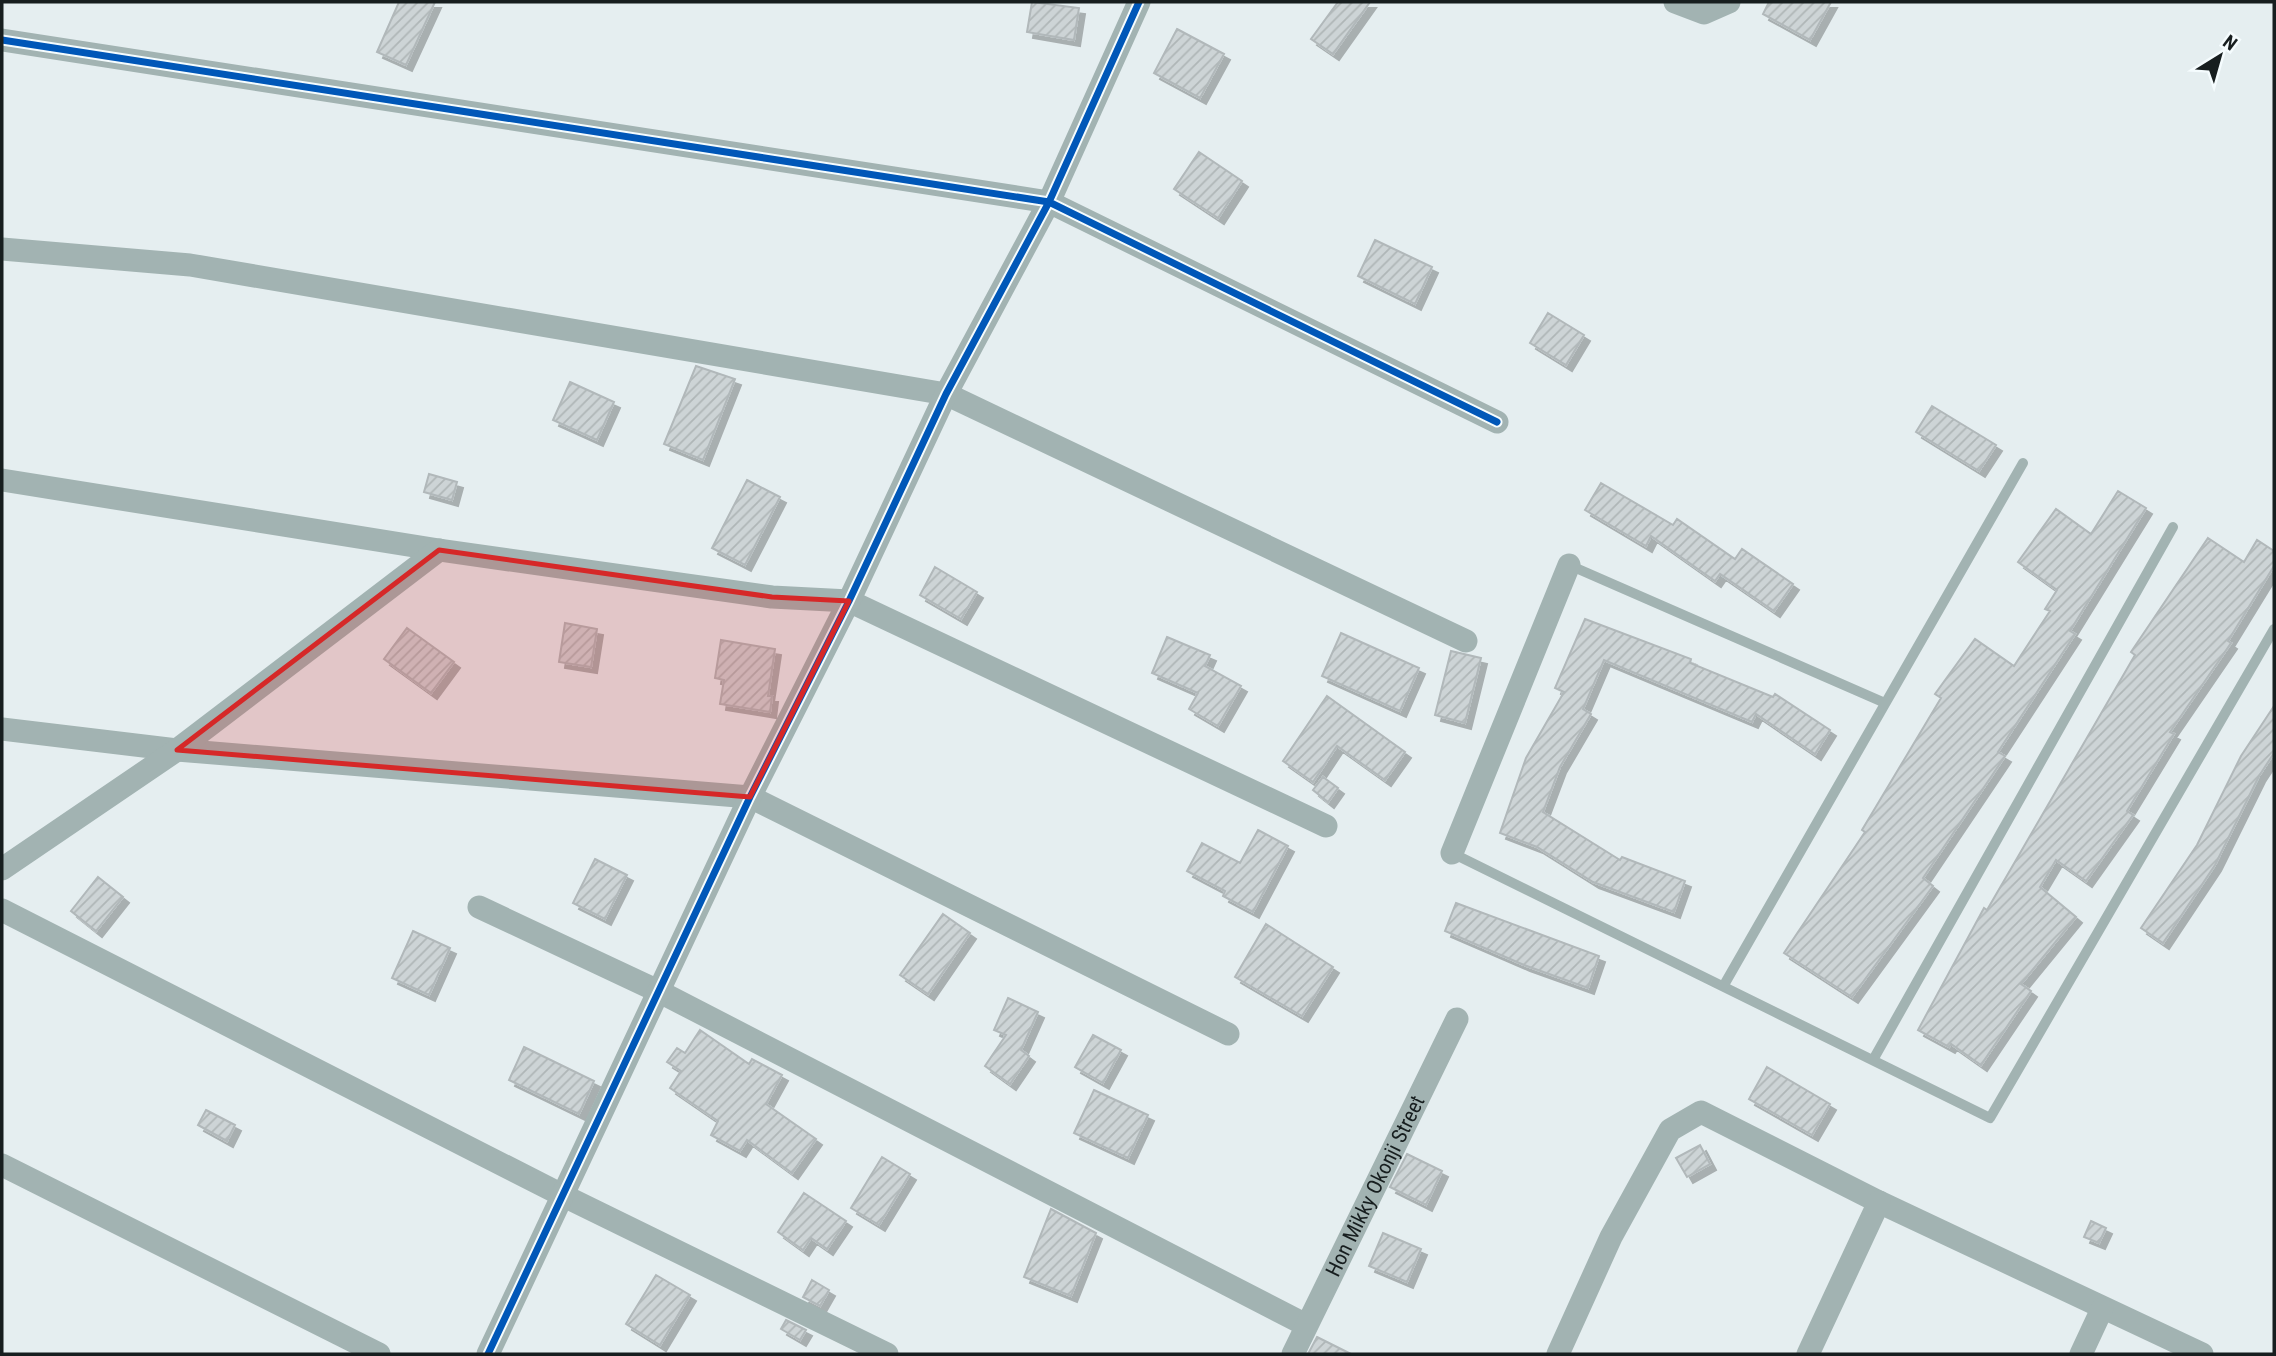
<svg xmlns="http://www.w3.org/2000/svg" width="2276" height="1356" font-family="'Roboto Condensed',sans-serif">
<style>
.building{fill:url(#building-hatch);stroke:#b1b8ba;stroke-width:2;filter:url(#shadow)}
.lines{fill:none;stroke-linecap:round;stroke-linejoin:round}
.service{stroke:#a2b3b2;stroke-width:10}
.minor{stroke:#a2b3b2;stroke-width:23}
.cycleway-casing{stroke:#f5fcfe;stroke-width:11}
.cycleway{stroke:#0057b8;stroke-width:7}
.marked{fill:#d62828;fill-opacity:0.2;stroke:#d62828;stroke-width:5;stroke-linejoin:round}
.labels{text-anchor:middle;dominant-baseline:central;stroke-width:5;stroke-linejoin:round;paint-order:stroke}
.street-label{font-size:21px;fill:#171e1f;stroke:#f5fcfe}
</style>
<defs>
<pattern id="building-hatch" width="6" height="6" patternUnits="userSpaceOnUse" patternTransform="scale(1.75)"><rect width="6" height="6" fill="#cdd4d6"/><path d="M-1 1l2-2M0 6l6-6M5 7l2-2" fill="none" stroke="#afb6b7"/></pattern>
<filter id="shadow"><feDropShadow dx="6" dy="6" stdDeviation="0" flood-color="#0004"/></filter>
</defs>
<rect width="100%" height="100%" fill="#e5eef0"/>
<path class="building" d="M399 2H435L406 65 377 52Z
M1032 2 1079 8 1074 40 1027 32Z
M1338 2H1370L1333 54 1311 39Z
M1769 2H1831L1810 40 1763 14Z
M1177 29 1224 54 1200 98 1154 73Z
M1199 152 1242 181 1218 218 1174 189Z
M1375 240 1432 267 1415 304 1358 276Z
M1548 313 1584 335 1566 365 1530 343Z
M696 366 735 379 703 460 664 444Z
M570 382 614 402 597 440 553 420Z
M1932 406 1996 445 1979 471 1916 432Z
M429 474 457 482 452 500 424 492Z
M747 480 780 497 745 565 712 548Z
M1601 483 1673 525 1677 519 1735 559 1742 549 1793 584 1774 611 1720 574 1715 581 1651 536 1646 546 1585 510Z
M2118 491 2146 508 2070 631 2075 634 1998 752 2005 756 1923 878 1933 886 1852 997 1784 953 1865 832 1862 830 1941 698 1935 694 1975 639 2014 666 2050 611 2045 609 2057 590 2018 562 2056 509 2091 534Z
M2208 538 2244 562 2257 540 2274 551V566L2228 641 2231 643 2170 732 2174 734 2127 811 2133 815 2086 881 2056 860 2040 887 2076 917 2021 984 2031 991 1981 1065 1951 1044 1949 1047 1918 1030 1984 908 1987 910 2135 655 2131 652Z
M935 567 977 592 961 619 920 595Z
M1585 619 1691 659 1690 663 1773 697 1775 694 1830 730 1815 754 1756 714 1752 722 1604 660 1583 709 1591 714 1560 767 1543 812 1620 860 1622 857 1685 881 1674 912 1593 882 1537 847 1500 833 1526 758 1564 692 1555 688Z
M565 623 597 629 591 667 559 662Z
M407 628 454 662 431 693 384 659Z
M1341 633 1419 668 1400 711 1322 676Z
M1167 637 1210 655 1205 666 1241 686 1218 726 1189 709 1198 693 1152 673Z
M721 640 775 649 768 696H772L770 712 720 704 724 680 715 678Z
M1451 651 1481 658 1465 723 1435 715Z
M1327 696 1405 752 1385 780 1337 746 1313 782 1283 761Z
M2274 706V753L2259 776 2215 865 2163 943 2141 928 2197 845 2241 756Z
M1323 777 1338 788 1328 802 1313 790Z
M1258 830 1288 846 1253 912 1223 896 1225 891 1187 871 1202 843 1240 863Z
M595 859 627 875 605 919 573 903Z
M98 877 123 897 96 931 71 911Z
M1456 903 1599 956 1588 988 1524 965 1445 931Z
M943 914 970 933 928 994 900 975Z
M1266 924 1333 967 1302 1016 1235 977Z
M413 931 450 948 429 995 392 978Z
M1008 998 1038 1012 1021 1050 1029 1056 1010 1084 985 1066 1006 1035 994 1030Z
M700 1030 749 1064 752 1059 782 1075 766 1104 816 1139 792 1173 747 1140 740 1151 711 1135 718 1121 670 1088 681 1071 667 1062 677 1048 685 1053Z
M1093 1035 1121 1050 1103 1083 1075 1067Z
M524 1047 594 1081 579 1114 509 1080Z
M1767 1067 1830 1104 1812 1135 1749 1099Z
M1094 1090 1148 1115 1128 1158 1074 1133Z
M206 1110 235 1125 227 1141 198 1125Z
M1700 1145 1710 1164 1687 1177 1676 1158Z
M1407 1154 1442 1171 1426 1205 1390 1187Z
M882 1157 910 1174 879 1225 851 1208Z
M804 1193 846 1221 827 1249 811 1238 803 1250 778 1232Z
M1051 1209 1096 1233 1071 1296 1024 1277Z
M2091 1221 2106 1228 2099 1243 2084 1237Z
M1383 1233 1421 1249 1407 1282 1369 1266Z
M656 1275 690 1295 660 1345 626 1324Z
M812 1280 829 1290 820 1306 803 1297Z
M786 1320 806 1330 800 1340 781 1329Z
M1317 1337 1351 1354H1308Z"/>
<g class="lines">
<path class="service" d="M1569 565 1885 703
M1452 853 1990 1118 2274 629
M1724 985 2023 463
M1873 1060 2173 527"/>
<g class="minor">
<path d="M1675 2 1704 13 1729 2"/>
<path d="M2 40 1049 202 1497 422"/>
<path d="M2 249 190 265 946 394 1466 641"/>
<path d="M2 480 439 550 772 597 849 601 1326 826"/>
<path d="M2 729 177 750 750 797 1228 1034"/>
<path d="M1452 853 1569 565"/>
<path d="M2 869 177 750 439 550"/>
<path d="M479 907 660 992 1306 1325"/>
<path d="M2 910 562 1195 887 1354"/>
<path d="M2 1165 379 1354"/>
<path d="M488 1354 750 797 849 601 946 394 1049 202 1139 2"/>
<path id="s1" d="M1293 1354 1457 1019"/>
<path d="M1558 1354 1611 1237 1670 1130 1701 1112 1879 1202 2202 1354"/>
<path d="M1808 1354 1879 1202"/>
<path d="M2081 1354 2102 1309"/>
</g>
<defs>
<path id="cycleway" d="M2 40 1049 202 1497 422
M488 1354 750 797 849 601 946 394 1049 202 1139 2"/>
</defs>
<use href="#cycleway" class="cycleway-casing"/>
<use href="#cycleway" class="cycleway"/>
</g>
<path class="marked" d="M439 550 772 597 849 601 750 797 177 750Z"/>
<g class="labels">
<g class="street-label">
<text stroke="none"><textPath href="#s1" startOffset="187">Hon Mikky Okonji Street</textPath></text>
</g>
</g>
<rect width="2276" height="1356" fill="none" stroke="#171e1f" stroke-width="7"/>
<g transform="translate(2220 56) rotate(37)" stroke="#f5fcfe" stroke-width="5" paint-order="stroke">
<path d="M0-5L12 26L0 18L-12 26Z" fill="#171e1f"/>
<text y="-10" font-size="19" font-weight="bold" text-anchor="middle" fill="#171e1f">N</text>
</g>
</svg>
